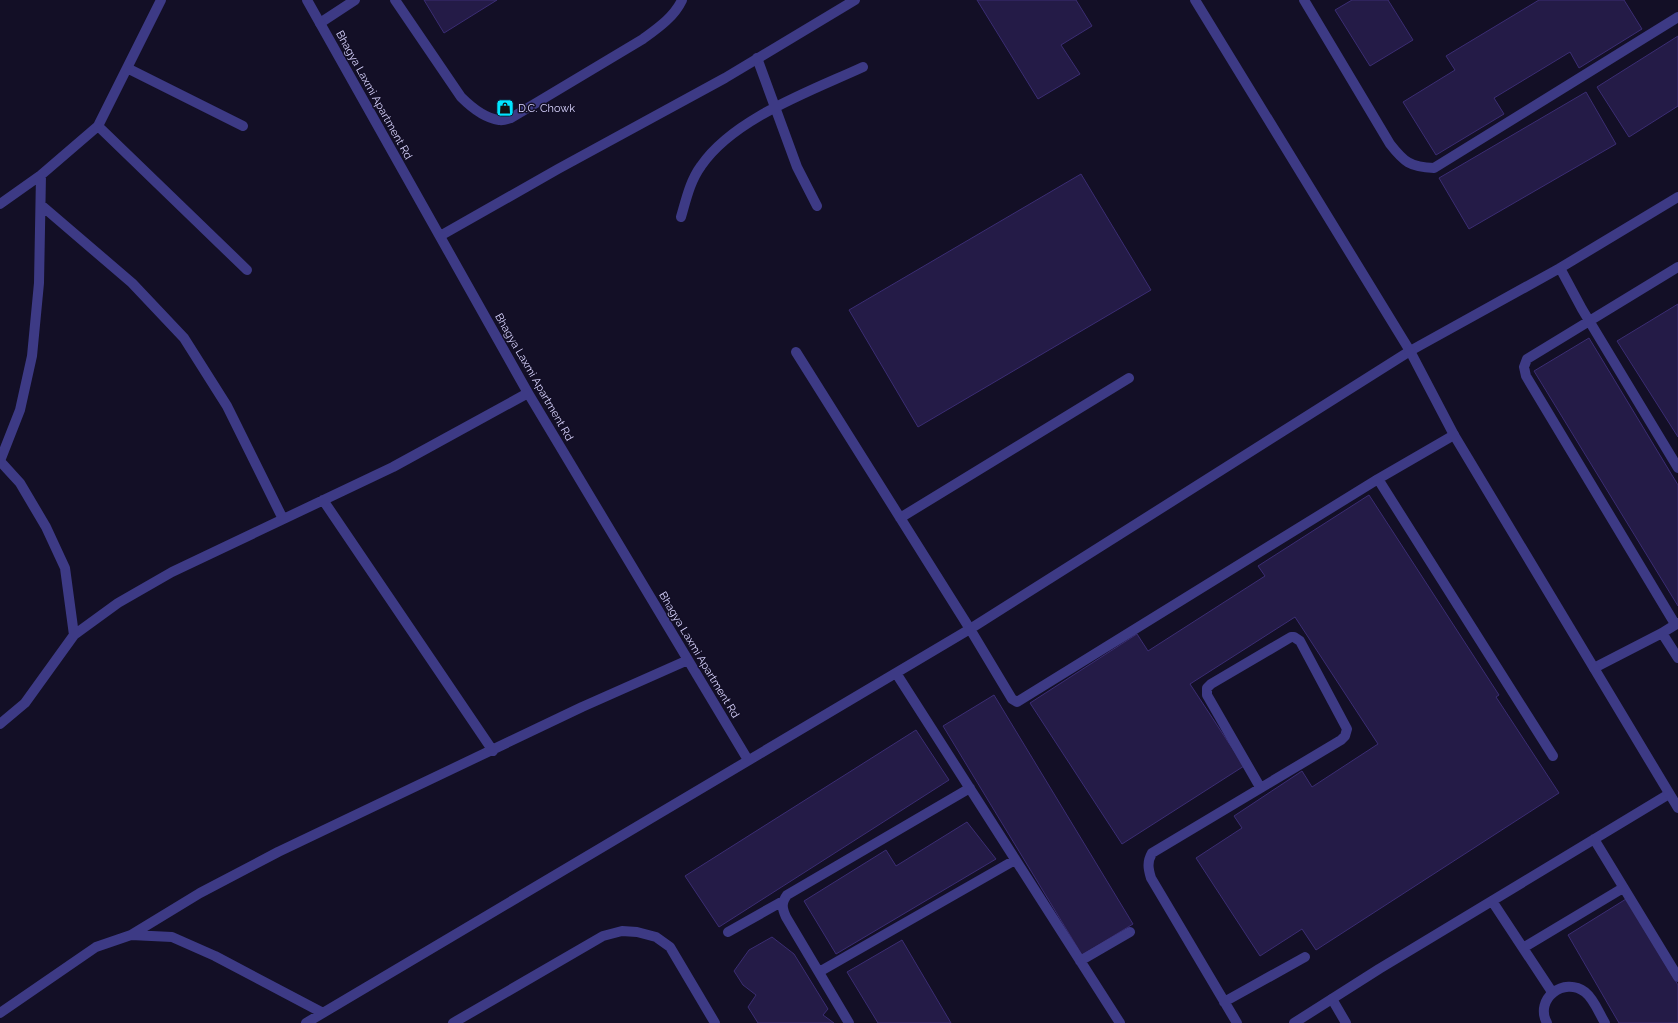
<svg xmlns="http://www.w3.org/2000/svg" width="1678" height="1023" font-family="Raleway,sans-serif">
<style>
.building{fill:#241b47;stroke:#3b2d73}
.lines{fill:none;stroke-linecap:round;stroke-linejoin:round}
.service{stroke:#3d3a85;stroke-width:10}
.minor{stroke:#3d3a85;stroke-width:10}
.tertiary{stroke:#3d3a85;stroke-width:10}
.labels{text-anchor:middle;dominant-baseline:central;stroke-width:3;stroke-linejoin:round;paint-order:stroke}
.street-label{font-size:11px;fill:#d9d4ff;stroke:#130f26}
.poi-label{font-size:11px;fill:#d9d4ff;stroke:#130f26;text-anchor:start}
</style>
<rect width="100%" height="100%" fill="#130f26"/>
<path class="building" d="M424 0H497L444 33Z
M977 0H1076L1092 26 1061 45 1080 74 1038 99Z
M1352 0H1388L1413 40 1370 66 1335 10Z
M1539 0H1624L1642 29 1579 68 1570 52 1494 98 1504 114 1436 155 1403 102 1455 70 1446 56Z
M1678 36V106L1629 137 1597 87Z
M1586 92 1616 144 1469 229 1439 178Z
M1081 174 1151 290 918 427 849 310Z
M1678 304V437L1617 341Z
M1589 338 1678 485V606L1534 371Z
M1369 495 1499 695 1496 697 1559 793 1316 950 1302 929 1260 956 1196 858 1242 828 1234 816 1302 771 1312 787 1378 744 1295 617 1190 684 1244 766 1122 844 1030 703 1137 634 1148 651 1265 576 1258 566Z
M994 695 1133 924 1082 955 943 726Z
M916 730 949 780 719 927 685 876Z
M967 822 996 859 836 954 804 901 886 850 896 866Z
M1626 899 1678 985V1023H1619L1568 935Z
M772 937 794 954 828 1009 823 1015 834 1023H758L748 1007 756 995 743 985 734 971 749 950Z
M902 940 951 1023H878L847 972Z"/>
<g class="lines">
<path class="service" d="M395 0 461 97C471 107 484 118 499 120 503 121 508 119 511 118L643 39C658 28 674 17 682 0
M320 23 355 0
M757 58 797 167 817 206
M681 217C686 200 690 181 701 166 734 118 811 91 863 67
M796 352 970 629
M900 518 1129 378
M1332 999 1346 1023"/>
<path class="minor" d="M307 0 528 393 748 760
M1304 0 1390 144C1404 162 1410 167 1434 168L1678 17
M127 68 243 126
M98 126 247 270
M0 204 41 175 98 126 161 0
M41 205 132 283 184 338 227 406 283 519
M440 236 558 169 725 78 855 0
M1560 268 1582 309 1678 468
M0 461 20 410 32 356 39 283 41 175
M0 461 20 483 46 527 65 568 74 635
M1378 479 1553 756
M323 500 493 751
M1675 624 1526 376 1524 367 1527 359 1678 267
M970 629 1012 699 1017 702 1378 479 1454 435
M1662 633 1678 658
M1594 668 1662 633 1678 623
M896 673 1120 1023
M0 724 25 703 74 635 118 603 172 572 393 467 528 393
M1594 839 1678 977
M1492 901 1552 992
M728 932 783 901
M131 935 200 893 278 852 582 707 688 660
M1523 948 1623 888
M1080 961 1130 932
M819 972 1015 860
M1224 1002 1305 957
M0 1013 96 947 131 935 172 937 215 956 323 1013
M306 1023 970 629 1410 351 1560 268 1678 197
M453 1023 603 936 622 931 637 932 656 937 670 947 715 1023
M849 1023 786 917C782 908 781 903 787 895L970 788
M1237 1023 1151 878C1148 868 1147 862 1152 853L1341 740 1345 736 1347 729 1300 641 1294 637H1291L1211 684 1207 688V695L1260 787
M1294 1023 1379 969 1669 794
M1547 1023C1534 999 1564 976 1585 992 1594 999 1599 1013 1605 1023"/>
<path class="tertiary" d="M1195 0 1410 351 1454 435 1678 808"/>
</g>
<defs>
<symbol id="shop-square" viewBox="-11 -11 22 22"><rect x="-9" y="-9" width="18" height="18" rx="4" fill="#00e5ff" stroke="#130f26"/><path d="M-5-2.5h2.3a2.7 3.5 0 0 1 5.4 0H5L5.5 6h-11ZM-1.5-2.5h3a1.5 2.3 0 0 0-3 0Z" fill="#111"/></symbol>
</defs>
<g fill-rule="evenodd">
<use href="#shop-square" x="495" y="98" width="20" height="20"/>
</g>
<g class="labels">
<g class="street-label">
<text transform="translate(374 95) rotate(61)">Bhagya Laxmi Apartment Rd</text>
<text transform="translate(534 377) rotate(60)">Bhagya Laxmi Apartment Rd</text>
<text transform="translate(699 655) rotate(59)">Bhagya Laxmi Apartment Rd</text>
</g>
<g class="poi-label">
<text x="518" y="108">D.C. Chowk</text>
</g>
</g>
</svg>
